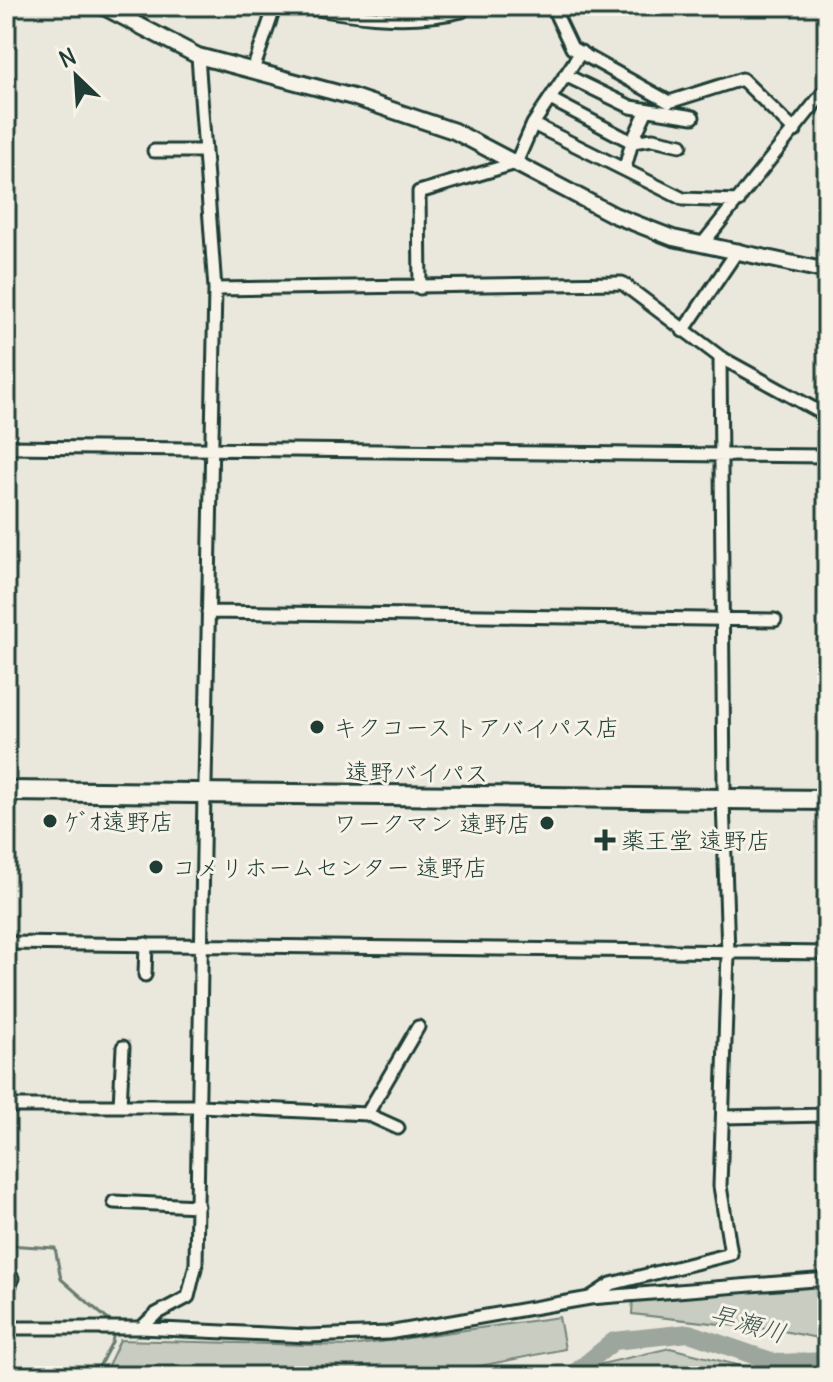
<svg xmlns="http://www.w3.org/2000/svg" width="833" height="1382" font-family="Delius,'Klee One',sans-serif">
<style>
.green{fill:#c8ccc1;stroke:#74847a;stroke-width:2}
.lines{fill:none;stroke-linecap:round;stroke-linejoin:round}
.stream{stroke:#6a7c72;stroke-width:3}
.river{stroke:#9ca69c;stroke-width:18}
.minor-casing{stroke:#1f3d34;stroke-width:17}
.tertiary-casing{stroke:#1f3d34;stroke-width:20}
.trunk-casing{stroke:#1f3d34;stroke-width:24}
.minor{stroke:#f7f3e8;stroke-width:11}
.tertiary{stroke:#f7f3e8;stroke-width:14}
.trunk{stroke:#f7f3e8;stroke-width:18}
.poi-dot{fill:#1f3d34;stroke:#f7f3e8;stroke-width:3}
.labels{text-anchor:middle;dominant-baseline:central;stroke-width:6;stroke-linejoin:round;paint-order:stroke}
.poi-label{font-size:24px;fill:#1f3d34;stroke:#f7f3e8;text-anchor:start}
.street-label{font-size:24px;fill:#1f3d34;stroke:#f7f3e8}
.water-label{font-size:26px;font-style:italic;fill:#445c53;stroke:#f7f3e8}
</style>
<rect width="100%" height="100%" fill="#eae8dd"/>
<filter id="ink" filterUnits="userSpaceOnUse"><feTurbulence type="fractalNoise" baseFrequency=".0125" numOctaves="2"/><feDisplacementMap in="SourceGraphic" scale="16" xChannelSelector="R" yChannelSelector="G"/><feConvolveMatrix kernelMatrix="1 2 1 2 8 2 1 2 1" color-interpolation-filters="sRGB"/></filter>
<g filter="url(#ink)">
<path class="green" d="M827 1284V1340L783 1331 632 1314 633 1296Z
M559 1317 565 1349 430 1376H103L120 1340 351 1346Z
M670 1348 772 1374 827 1376H591L597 1365Z"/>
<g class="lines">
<path class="stream" d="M6 1245 55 1248 61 1279 114 1325
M94 1376 112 1342 114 1333"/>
<path class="river" d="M571 1376 614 1341 689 1333 777 1363 827 1361"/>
<defs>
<path id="minor" d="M300 6C355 16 408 24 462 11L461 6
M552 6 572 48 669 102 742 79 795 131
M198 56 215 289 205 783
M253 70 275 6
M565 75 631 107 693 117
M550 99 632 142 625 168
M533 124 683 199 739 201
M632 142 653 139 681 145
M632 142 647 110
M154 151H205
M704 242 827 88
M420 288 419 192 516 163 533 124 581 52
M215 289 622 283 720 357 827 416
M683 331 738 250
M720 357 724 788
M6 447 827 456
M208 612 775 620
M6 943 827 953
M145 975 146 944
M6 1106H200L367 1114 418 1027
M120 1106 123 1047
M367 1114 398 1128
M723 1117 827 1115
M114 1202 198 1206
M591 1297 611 1284 731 1254 720 1186 728 954 723 799
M6 1298 12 1278
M6 1328H141L308 1336 388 1333 590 1298 827 1279
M141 1328 156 1314 188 1297 196 1264 204 793"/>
<path id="tertiary" d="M102 6 198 56 353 97 454 131 614 215 673 238 827 271"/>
<path id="trunk" d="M6 791 827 800"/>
</defs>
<use href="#minor" class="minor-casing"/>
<use href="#tertiary" class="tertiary-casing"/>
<use href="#trunk" class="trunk-casing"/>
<use href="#minor" class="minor"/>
<use href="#tertiary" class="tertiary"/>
<use href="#trunk" class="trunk"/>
</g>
</g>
<g class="poi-dot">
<circle cx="317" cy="727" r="8"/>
<circle cx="50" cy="821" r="8"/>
<circle cx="547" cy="823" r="8"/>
<path d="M601 828h8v8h8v8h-8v8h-8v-8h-8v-8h8z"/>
<circle cx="156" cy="867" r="8"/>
</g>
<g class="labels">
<g class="poi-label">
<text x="333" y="727">キクコーストアバイパス店</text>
<text x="66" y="821">ｹﾞｵ遠野店</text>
<text x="531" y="823" text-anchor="end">ワークマン 遠野店</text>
<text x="621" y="840">薬王堂 遠野店</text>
<text x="172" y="867">コメリホームセンター 遠野店</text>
</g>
<g class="street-label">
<text transform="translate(417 772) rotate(1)">遠野バイパス</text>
</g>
<g class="water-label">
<text transform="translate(748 1323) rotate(16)">早瀬川</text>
</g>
</g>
<rect width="833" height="1382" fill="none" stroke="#f7f3e8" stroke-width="32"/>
<rect x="16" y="16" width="801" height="1350" fill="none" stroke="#1f3d34" stroke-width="3" filter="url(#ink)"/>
<g transform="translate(76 76) rotate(335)" stroke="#f7f3e8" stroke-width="6" paint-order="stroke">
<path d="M0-6L14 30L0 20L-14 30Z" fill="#1f3d34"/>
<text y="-12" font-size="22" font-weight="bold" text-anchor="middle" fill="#1f3d34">N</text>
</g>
</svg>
